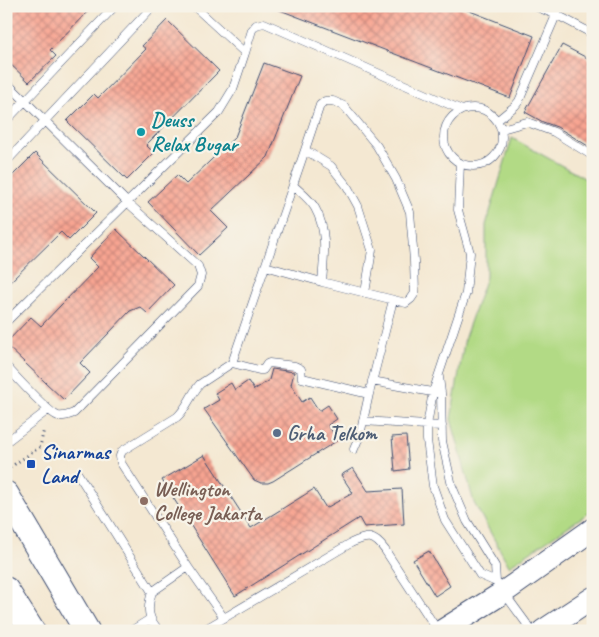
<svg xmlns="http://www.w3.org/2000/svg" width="599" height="637" font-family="Caveat,sans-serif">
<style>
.green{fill:#b2da85;stroke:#668472}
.building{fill:url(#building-cross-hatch)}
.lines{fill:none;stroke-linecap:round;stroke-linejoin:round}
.lane-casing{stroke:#3c4b6f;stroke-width:9}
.secondary-casing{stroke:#3c4b6f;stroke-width:24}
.primary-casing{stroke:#3c4b6f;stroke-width:27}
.path{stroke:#3c4b6f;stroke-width:3;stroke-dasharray:1 4;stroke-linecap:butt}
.lane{stroke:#fff;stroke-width:8}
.secondary{stroke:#fff;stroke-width:22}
.primary{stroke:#fff;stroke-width:25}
.culture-dot{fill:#0f9aa8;stroke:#f7f3e8;stroke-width:2}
.service-dot{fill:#5c6f8a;stroke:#f7f3e8;stroke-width:2}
.transit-dot{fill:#1a4fb4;stroke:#f7f3e8;stroke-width:2}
.education-dot{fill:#8d6e63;stroke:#f7f3e8;stroke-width:2}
.labels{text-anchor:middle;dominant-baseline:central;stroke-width:4.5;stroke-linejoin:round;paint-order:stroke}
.culture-label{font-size:21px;font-weight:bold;fill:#0d838f;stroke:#f7f3e8;text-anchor:start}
.service-label{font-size:21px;font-weight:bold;fill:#4e5e75;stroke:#f7f3e8;text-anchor:start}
.transit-label{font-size:21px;font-weight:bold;fill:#164399;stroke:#f7f3e8;text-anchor:start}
.education-label{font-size:21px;font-weight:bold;fill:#785e54;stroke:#f7f3e8;text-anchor:start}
</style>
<defs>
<pattern id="building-cross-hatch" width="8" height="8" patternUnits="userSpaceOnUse" patternTransform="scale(1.25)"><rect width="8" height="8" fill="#f8a491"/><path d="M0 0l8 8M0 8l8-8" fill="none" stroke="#c8867a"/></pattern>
</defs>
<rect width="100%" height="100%" fill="#f7f3e8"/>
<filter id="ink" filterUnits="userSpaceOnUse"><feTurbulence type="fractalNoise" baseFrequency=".02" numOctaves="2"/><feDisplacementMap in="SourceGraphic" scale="10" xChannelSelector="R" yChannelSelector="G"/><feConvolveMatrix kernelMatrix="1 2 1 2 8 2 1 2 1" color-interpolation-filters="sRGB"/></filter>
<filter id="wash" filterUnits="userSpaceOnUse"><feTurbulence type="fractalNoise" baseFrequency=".0096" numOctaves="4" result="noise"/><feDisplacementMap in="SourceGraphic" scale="20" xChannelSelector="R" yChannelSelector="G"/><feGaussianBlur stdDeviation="1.12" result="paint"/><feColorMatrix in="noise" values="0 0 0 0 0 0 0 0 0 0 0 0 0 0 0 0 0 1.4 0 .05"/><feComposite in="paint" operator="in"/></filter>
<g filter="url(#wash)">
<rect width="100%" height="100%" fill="#f4e8d2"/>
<path class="green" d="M512 138 593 183V510L509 566 474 503 451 419 465 337 486 277V225Z"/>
<g id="blocks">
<path class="building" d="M10 6H93L50 50 56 56 29 82 6 60V10Z
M272 6H457L534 36 510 98 272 7Z
M167 20 219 71 146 145 154 153 127 180 67 121 94 94 98 98 146 49 142 46Z
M562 45 593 61V149L557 127 543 122 525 112Z
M264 63 300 76 268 157 211 211 228 228 199 255 148 202 177 175 186 184 235 137Z
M35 153 96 213 69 240 61 232 6 286V182Z
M116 229 174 285 147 313 140 307 130 311 109 333 80 363 90 373 64 400 6 345V343L31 317 41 326 60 306 98 267 89 258Z
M272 369 294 372 291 385 302 402 310 397 319 411 328 405 337 419 328 425 338 440 273 481 268 483H261L254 480 204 409 219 400 215 393 231 383 235 390 248 381 254 390 269 380Z
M406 436 409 469 395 471 392 437Z
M204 455 251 528 314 489 326 508 353 493 341 475 353 468 368 491 402 489 404 524 364 527 359 518 235 596 162 480Z
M429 551 450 586 435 596 413 560Z"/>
</g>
</g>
<g filter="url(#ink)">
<use href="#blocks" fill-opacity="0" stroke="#3c4b6f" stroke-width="1"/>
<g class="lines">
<defs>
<path id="lane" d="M535 6 557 15 593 34
M245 53 252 30 256 25 264 23 462 110
M6 82 128 203 198 266 201 275 198 286 74 413C69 415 63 417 58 416 49 413 15 376 6 366
M444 137a29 29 0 1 1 58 0a29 29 0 1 1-58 0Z
M498 120 515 106 519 101 560 6
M6 121 115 6
M502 129 527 122 554 132 593 156
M305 150 331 166 347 186 358 206 372 250 365 293
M6 162 153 6
M460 163 458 210 470 253 466 293 433 392 427 425V440L433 486 445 520 480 575 496 582 532 631
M293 185C300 192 310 199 315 208 328 231 324 257 322 282
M6 322 219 112 233 89 245 53 194 6
M232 363 259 370H263L267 364 269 363 295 366 301 369 302 378 369 394
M439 377 441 393 442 441 452 486 467 521 495 566 496 582
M372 381 437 393
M363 421 442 426
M6 442 48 410
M354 449 360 435 369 394 393 300
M78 474 152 592
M224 618 188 567 121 463 120 456 122 451 177 417C187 408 191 394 200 384L232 363 305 150 320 105 325 101H333L344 106 377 146 396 179 410 212 414 261 415 293 411 299 406 303 322 282 265 266
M131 631 150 619
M160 631C147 619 147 608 152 592L188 567
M202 631 351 543C368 535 374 535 385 550L438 631"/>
<path id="secondary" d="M442 631 504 592 593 529
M543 631 593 598"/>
<path id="primary" d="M6 494 87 631
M6 590 32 631"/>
</defs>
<use href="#lane" class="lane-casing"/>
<use href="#secondary" class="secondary-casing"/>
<use href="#primary" class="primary-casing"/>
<path class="path" d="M6 470 40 447 44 429"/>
<use href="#lane" class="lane"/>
<use href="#secondary" class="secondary"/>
<use href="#primary" class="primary"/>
</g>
</g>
<circle class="culture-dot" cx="141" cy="132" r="5"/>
<circle class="service-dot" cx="277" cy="433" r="5"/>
<rect class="transit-dot" x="26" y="459" width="10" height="10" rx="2.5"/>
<circle class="education-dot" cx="144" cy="501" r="5"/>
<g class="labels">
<g class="culture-label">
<text x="151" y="120">Deuss<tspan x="151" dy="24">Relax Bugar</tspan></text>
</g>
<g class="service-label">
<text x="287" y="433">Grha Telkom</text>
</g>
<g class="transit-label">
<text x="41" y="452">Sinarmas<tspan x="41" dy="24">Land</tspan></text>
</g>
<g class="education-label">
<text x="154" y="489">Wellington<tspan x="154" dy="24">College Jakarta</tspan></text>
</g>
</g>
<rect width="599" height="637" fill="none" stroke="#f7f3e8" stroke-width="25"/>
</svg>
